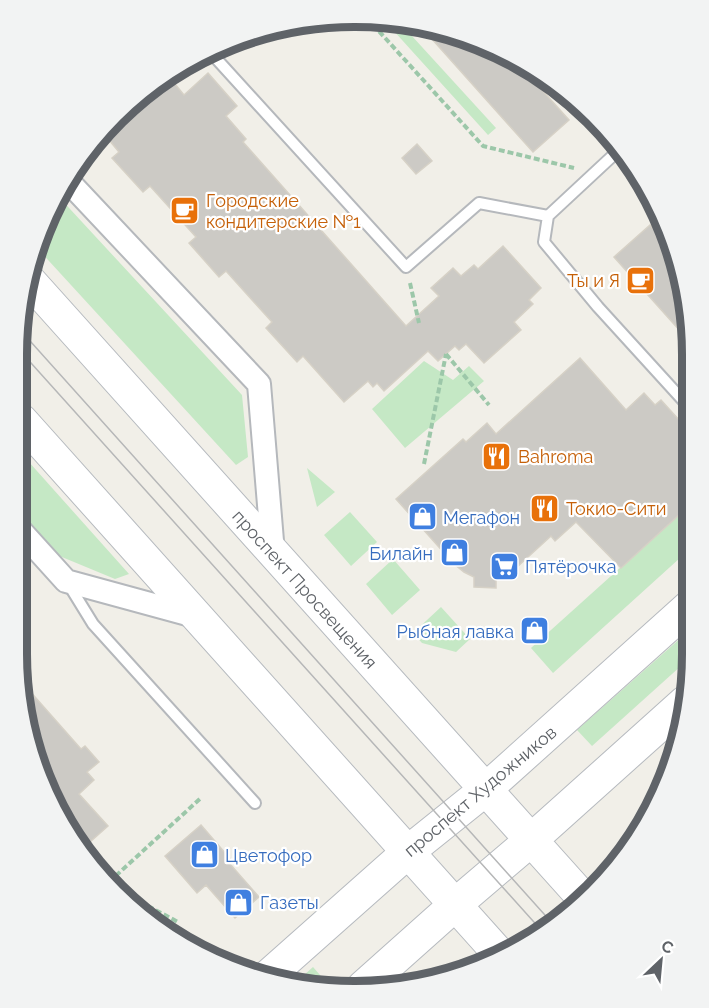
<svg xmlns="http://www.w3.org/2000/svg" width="709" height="1008" font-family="Raleway,sans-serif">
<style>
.green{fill:#c5e8c5}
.building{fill:#cccac5;stroke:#d6d1c6;stroke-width:1.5}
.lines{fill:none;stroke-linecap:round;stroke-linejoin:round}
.lane-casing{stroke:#b5b8bc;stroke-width:14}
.street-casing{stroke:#b5b8bc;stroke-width:26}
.secondary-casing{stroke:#b6babf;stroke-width:34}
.path{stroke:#9cc7a9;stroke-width:4;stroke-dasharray:6 3;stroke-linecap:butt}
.lane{stroke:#fff;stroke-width:10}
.street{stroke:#fff;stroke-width:22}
.secondary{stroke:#fff;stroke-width:32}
.tram{stroke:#b6b7b8;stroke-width:1.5}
.labels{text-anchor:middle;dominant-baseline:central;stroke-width:4.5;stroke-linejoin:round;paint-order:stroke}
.food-label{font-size:18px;fill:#c56008;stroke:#fff;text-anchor:start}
.shop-label{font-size:18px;fill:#366cbe;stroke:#fff;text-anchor:start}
.street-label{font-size:18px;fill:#5f6368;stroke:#fff}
.rim{fill:none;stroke:#5f6368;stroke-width:8}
</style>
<rect width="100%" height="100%" fill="#f1efe8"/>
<path class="green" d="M383 19 401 24 496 128 488 135Z
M58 196 242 395 248 457 236 465 38 249Z
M424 361 453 380 469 366 484 381 405 448 372 409Z
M20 452 129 574 115 579 57 555 19 514Z
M307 468 335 492 317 507Z
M691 504V548L553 673 531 648Z
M350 512 377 542 351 566 324 535Z
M393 559 420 590 392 615 366 584Z
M441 607 470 639 456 652 422 643 413 633Z
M692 628V656L592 746 577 730Z
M313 967 327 983 321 988 311 989 294 984Z"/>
<path class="building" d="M424 30 504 51 514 59 569 120 533 152Z
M208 73 237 106 226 116 246 139 243 142 406 326 439 296 431 288 453 268 461 276 474 265 478 269 503 246 541 288 529 300 533 304 514 322 521 330 484 363 466 344 459 350 455 346 438 361 428 351 384 391 377 383 373 387 368 381 344 402 303 356 297 362 266 328 272 322 226 271 219 277 189 243 196 237 150 186 143 192 112 158 119 152 104 134 131 101 170 78 184 95Z
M417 144 432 161 416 174 402 158Z
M650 225 657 232 664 226 690 310V342L614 257Z
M580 358 626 410 644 393 655 405 661 400 690 432 691 504 621 568 576 522 555 541 551 536 516 568 508 574 496 578V588L474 587V577L464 572 454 564 396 499 463 439 466 442 487 423 496 434Z
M20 680 81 749 85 746 99 762 87 772 94 780 79 794 108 826 81 850 73 841 28 741Z
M201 825 233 862 230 864 259 897 235 918 206 885 197 893 165 856Z"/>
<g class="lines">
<defs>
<path id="lane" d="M212 54 406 267 479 203 548 216
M620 149 548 216 544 242 598 307 690 408
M69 585 93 624 255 803"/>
<path id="street" d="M67 180 259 384 273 553
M19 529 66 581 198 617"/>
<path id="secondary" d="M27 278 584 899
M21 420 502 957
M267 977 409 851 485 790 691 605
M363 987 456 904 530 841 685 702"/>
</defs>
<use href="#lane" class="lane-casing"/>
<use href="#street" class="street-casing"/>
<use href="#secondary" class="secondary-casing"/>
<path class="path" d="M367 18 483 146 574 168
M410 283 419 323
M446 354 489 405
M424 464 446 354
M109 882 202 797
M116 889 178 922"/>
<use href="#lane" class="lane"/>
<use href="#street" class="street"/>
<use href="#secondary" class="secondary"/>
<path class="tram" d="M22 332 553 924
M22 353 542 931"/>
</g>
<defs>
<symbol id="cafe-square" viewBox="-11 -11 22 22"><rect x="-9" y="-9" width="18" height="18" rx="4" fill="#e8710a" stroke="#fff"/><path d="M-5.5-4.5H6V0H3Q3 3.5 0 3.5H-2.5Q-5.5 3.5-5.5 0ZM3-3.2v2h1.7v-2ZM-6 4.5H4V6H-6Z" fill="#fff"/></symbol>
<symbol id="restaurant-square" viewBox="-11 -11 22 22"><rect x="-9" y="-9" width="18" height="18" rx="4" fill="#e8710a" stroke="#fff"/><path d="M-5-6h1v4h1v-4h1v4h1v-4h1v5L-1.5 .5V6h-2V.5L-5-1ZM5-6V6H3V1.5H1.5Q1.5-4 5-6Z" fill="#fff"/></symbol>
<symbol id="shop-square" viewBox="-11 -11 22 22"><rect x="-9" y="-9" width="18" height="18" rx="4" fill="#3f7fe0" stroke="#fff"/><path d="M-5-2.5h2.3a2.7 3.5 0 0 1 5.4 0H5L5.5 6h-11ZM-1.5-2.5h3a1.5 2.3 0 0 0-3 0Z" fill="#fff"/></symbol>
<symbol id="supermarket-square" viewBox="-11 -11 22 22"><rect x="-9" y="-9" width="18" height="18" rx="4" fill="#3f7fe0" stroke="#fff"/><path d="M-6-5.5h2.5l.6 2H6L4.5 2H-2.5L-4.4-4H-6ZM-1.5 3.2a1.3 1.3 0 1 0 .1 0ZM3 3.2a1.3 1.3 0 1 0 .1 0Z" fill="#fff"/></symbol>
</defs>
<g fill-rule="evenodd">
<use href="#cafe-square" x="168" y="194" width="33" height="33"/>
<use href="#cafe-square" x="624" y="264" width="33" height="33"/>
<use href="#restaurant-square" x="480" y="440" width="33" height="33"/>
<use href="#restaurant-square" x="528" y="492" width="33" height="33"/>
<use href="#shop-square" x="406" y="500" width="33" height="33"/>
<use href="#shop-square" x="438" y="536" width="33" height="33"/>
<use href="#supermarket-square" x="488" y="550" width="33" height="33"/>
<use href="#shop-square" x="518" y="614" width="33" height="33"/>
<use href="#shop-square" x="188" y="838" width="33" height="33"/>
<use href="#shop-square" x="222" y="886" width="33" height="33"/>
</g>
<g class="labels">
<g class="food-label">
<text x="206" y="200">Городские<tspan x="206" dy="21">кондитерские №1</tspan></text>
<text x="620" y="280" text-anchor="end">Ты и Я</text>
<text x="518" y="456">Bahroma</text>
<text x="566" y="508">Токио-Сити</text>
</g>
<g class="shop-label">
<text x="443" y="517">Мегафон</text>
<text x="433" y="553" text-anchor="end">Билайн</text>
<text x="525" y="566">Пятёрочка</text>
<text x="514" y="631" text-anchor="end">Рыбная лавка</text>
<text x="225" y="855">Цветофор</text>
<text x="260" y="902">Газеты</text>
</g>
<g class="street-label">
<text transform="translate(305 589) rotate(48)">проспект Просвещения</text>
<text transform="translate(480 791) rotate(-40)">проспект Художников</text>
</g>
</g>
<path d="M0 0H709V1008H0ZM354 27H355A327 327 0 0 1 682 354V654A327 327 0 0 1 355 981H354A327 327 0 0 1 27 654V354A327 327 0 0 1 354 27Z" fill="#f2f3f3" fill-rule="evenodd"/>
<path class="rim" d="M354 27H355A327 327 0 0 1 682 354V654A327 327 0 0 1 355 981H354A327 327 0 0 1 27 654V354A327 327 0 0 1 354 27Z"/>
<g transform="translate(661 960) rotate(26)" stroke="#ffffff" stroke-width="4.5" paint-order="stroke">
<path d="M0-4.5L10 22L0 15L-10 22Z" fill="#5f6368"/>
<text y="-9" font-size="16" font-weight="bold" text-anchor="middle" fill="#5f6368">С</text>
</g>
</svg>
